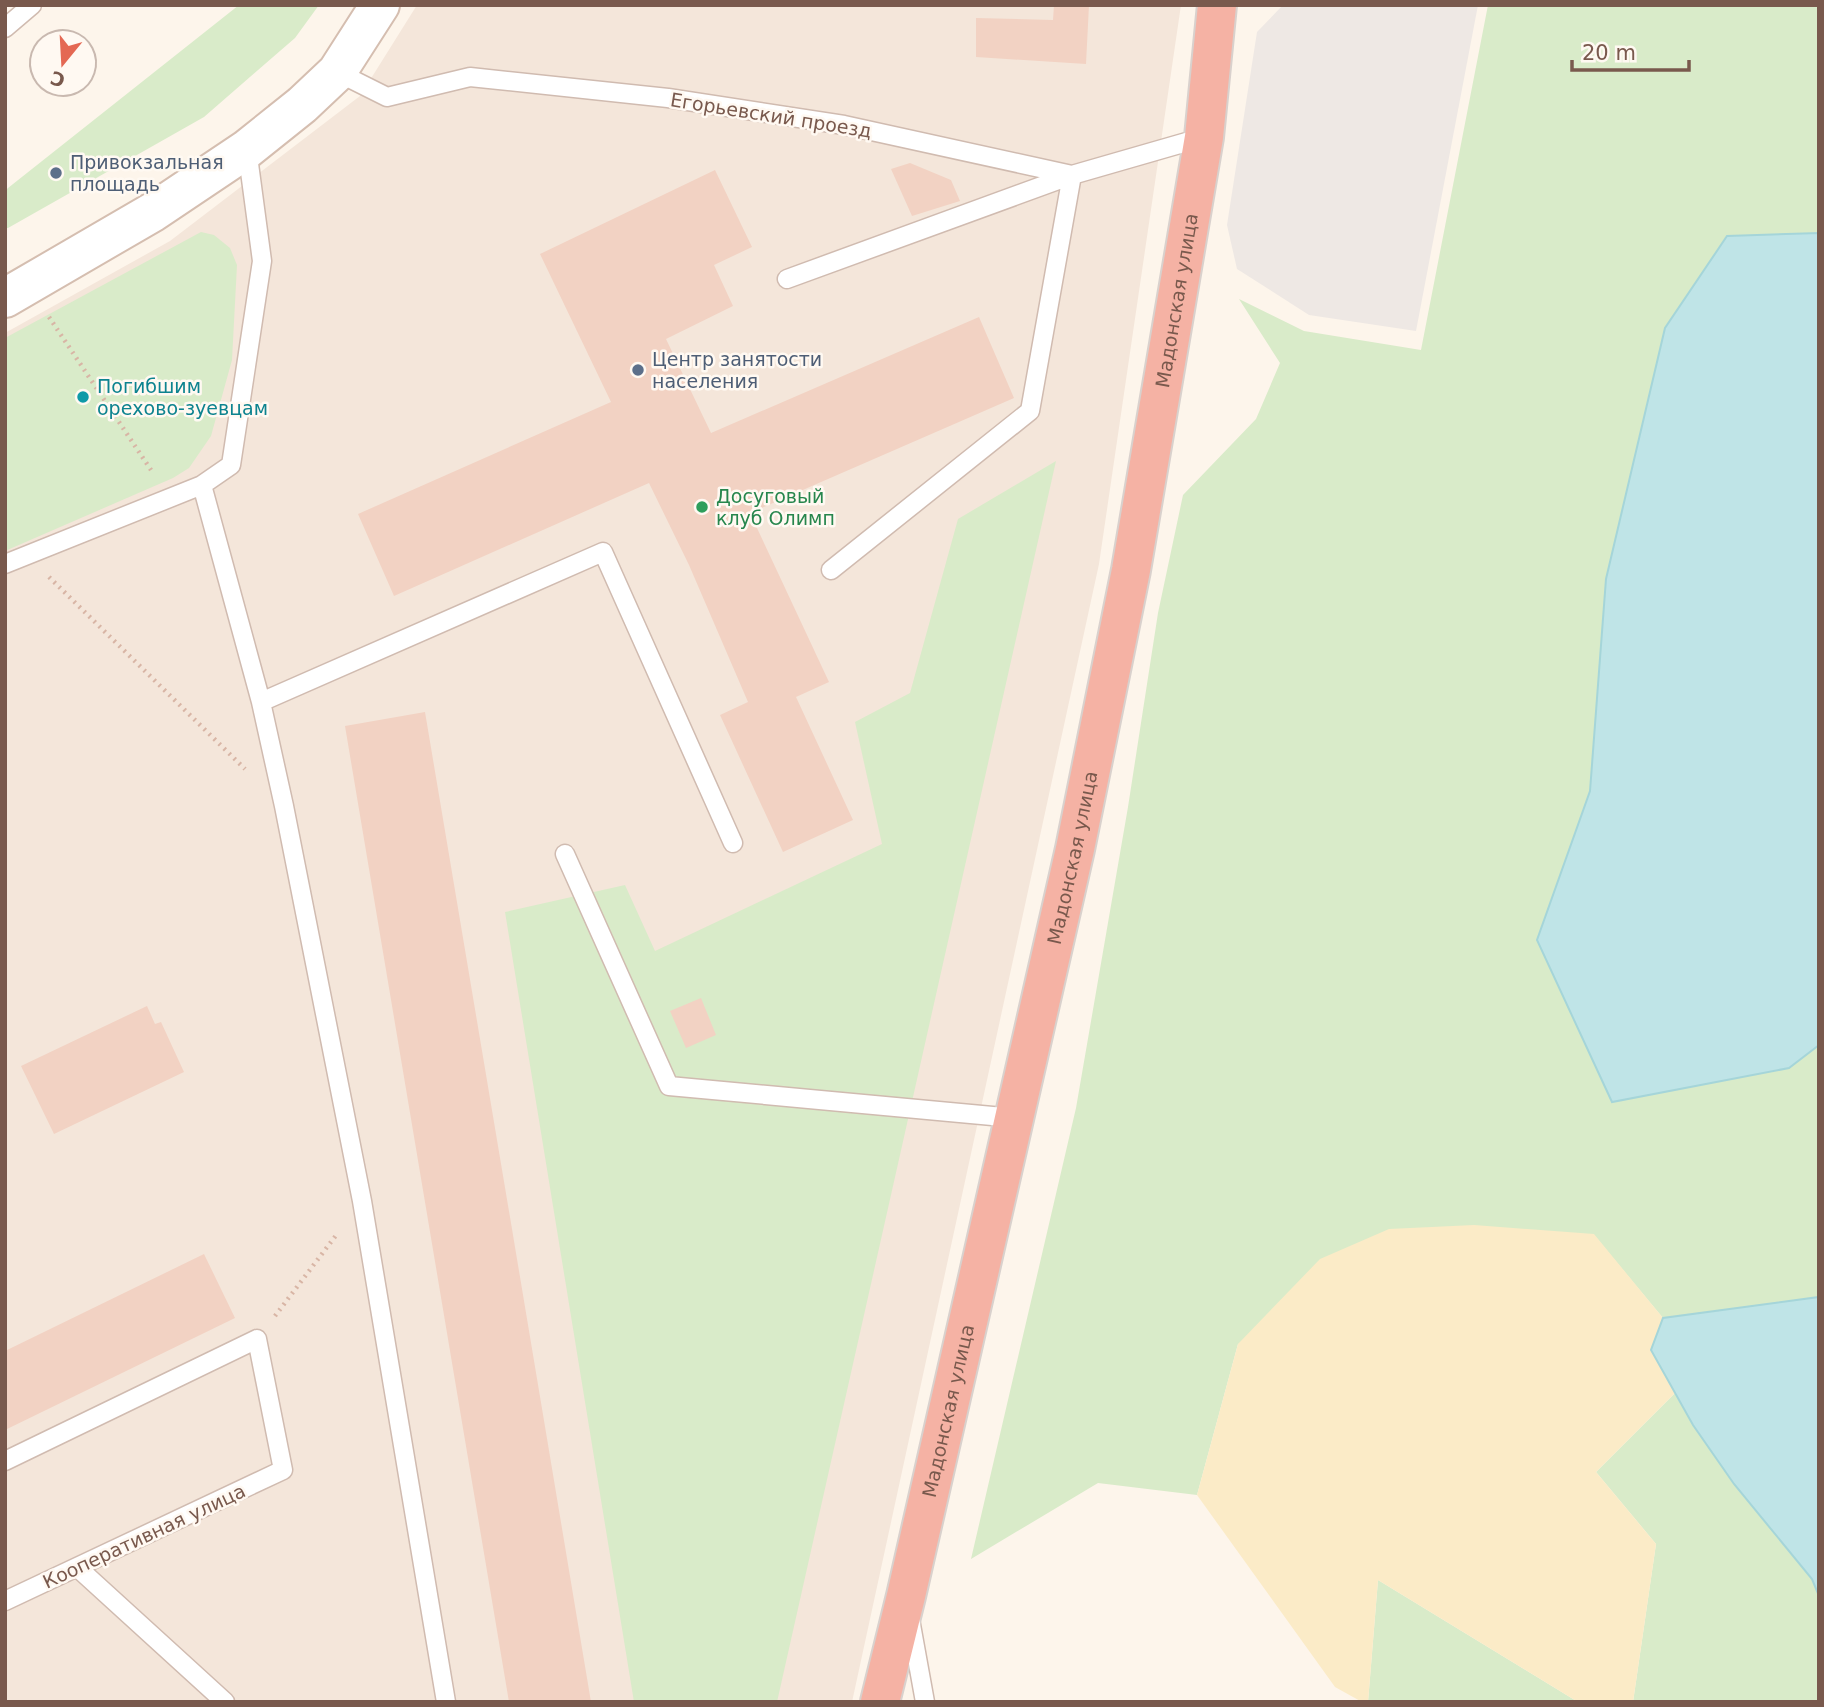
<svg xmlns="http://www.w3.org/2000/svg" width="1824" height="1707" font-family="'DejaVu Sans',sans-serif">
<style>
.residential{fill:#f4e6da}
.industrial{fill:#eee8e4}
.green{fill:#d9ebc9}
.sand{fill:#fbebc7}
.water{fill:#bfe4e7;stroke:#a5d5d9;stroke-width:2}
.building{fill:#f2d2c3}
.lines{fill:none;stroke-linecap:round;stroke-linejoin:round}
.lane-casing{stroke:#d0bbb0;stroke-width:21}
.secondary-casing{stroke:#d5beb0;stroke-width:42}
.highway-casing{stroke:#d9d1cd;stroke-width:42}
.path{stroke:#d8b5a5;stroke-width:4.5;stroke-dasharray:2 5;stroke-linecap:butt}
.lane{stroke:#fff;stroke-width:18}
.secondary{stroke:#fff;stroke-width:38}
.highway{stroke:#f5b2a4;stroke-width:38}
.service-dot{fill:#5c6f8a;stroke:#fff9f2;stroke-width:2.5}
.culture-dot{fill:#0f9aa8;stroke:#fff9f2;stroke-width:2.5}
.leisure-dot{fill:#2e9e5b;stroke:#fff9f2;stroke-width:2.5}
.labels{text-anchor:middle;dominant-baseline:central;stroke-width:5;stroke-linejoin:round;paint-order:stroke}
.street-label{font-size:19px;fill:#79594d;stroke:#fff9f2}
.service-label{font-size:19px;fill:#4e5e75;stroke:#fff9f2;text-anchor:start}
.culture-label{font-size:19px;fill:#0d838f;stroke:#fff9f2;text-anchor:start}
.leisure-label{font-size:19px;fill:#27864d;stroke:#fff9f2;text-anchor:start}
</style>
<rect width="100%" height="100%" fill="#fdf5eb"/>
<path class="residential" d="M417 5H1181L1099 564 852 1702H5V333L170 241 360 96Z"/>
<path class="industrial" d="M1283 5H1478L1416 331 1309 315 1237 269 1227 225 1257 32Z"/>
<path class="green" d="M239 5H319L295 38 204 117 8 228H5V191L8 188Z
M1488 5H1819V233L1727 236 1606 579 1590 791 1537 940 1789 1068 1819 1045V1297L1663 1318 1593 1234 1238 1344 1197 1495 1098 1483 971 1559 1076 1108 1128 807 1158 613 1183 495 1256 419 1280 363 1239 299 1304 331 1421 350Z
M201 232 214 235 230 248 237 265 232 360 211 436 189 468 173 478 5 551V338Z
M1056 461 777 1702H634L505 912 625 885 655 951 882 844 855 722 910 693 958 519Z
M1675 1393C1713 1461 1763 1519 1812 1579L1819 1596V1702H1633L1656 1544 1596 1472Z
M1378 1580 1578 1702H1368Z"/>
<path class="sand" d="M1474 1225 1594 1234 1663 1318 1651 1350 1675 1393 1596 1472 1656 1544 1633 1702H1578L1378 1580 1368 1702H1362L1335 1687 1197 1495 1238 1344 1320 1259 1389 1229Z"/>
<path class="water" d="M1819 233V1045L1789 1068 1612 1102 1537 940 1590 791 1606 579 1665 328 1727 236Z
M1819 1297V1596L1812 1579 1734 1484 1693 1425 1651 1350 1663 1318Z"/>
<path class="building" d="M1054 5H1089L1086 64 976 57V18L1053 20Z
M910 163 951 180 960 201 912 216 891 169Z
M715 170 752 247 714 265 733 306 666 339 711 433 979 317 1014 398 750 513 829 682 796 697 853 820 783 852 720 715 748 702 689 565 649 483 394 596 358 514 611 402 540 254Z
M425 712 513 1235 591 1702H509L345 726Z
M701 998 716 1035 686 1048 670 1011Z
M147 1006 155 1024 161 1022 184 1072 54 1134 21 1066Z
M204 1254 235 1318 5 1430V1351Z"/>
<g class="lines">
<defs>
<path id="lane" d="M5 28 32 5
M337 72 387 97 470 77 668 98 844 125 1072 175
M787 279 1072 175 1204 137
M202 485 261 702 284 806 362 1201 446 1702
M5 564 202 485 231 465 262 261 247 149
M831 570 1030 411 1072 175
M261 702 603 552 733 843
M565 854 669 1086 1014 1118
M5 1461 257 1339 283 1470 5 1601
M78 1568 225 1702
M910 1619 925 1702"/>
<path id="secondary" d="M5 298 153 212 247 149 302 105 337 72 380 5"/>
<g id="highway">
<path id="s1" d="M880 1702 906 1596 1075 849 1131 570 1204 137 1217 5"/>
</g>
</defs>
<use href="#lane" class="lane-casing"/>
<use href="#secondary" class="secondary-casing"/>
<use href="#highway" class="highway-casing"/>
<path class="path" d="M49 317 153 473
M49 577 245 769
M275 1316 337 1234"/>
<use href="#lane" class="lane"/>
<use href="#secondary" class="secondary"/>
<use href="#highway" class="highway"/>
</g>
<g class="service-dot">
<circle cx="56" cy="173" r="7"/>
<circle cx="638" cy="370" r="7"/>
</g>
<circle class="culture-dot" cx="83" cy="397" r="7"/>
<circle class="leisure-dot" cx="702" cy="507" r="7"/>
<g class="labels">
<g class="street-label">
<text transform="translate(771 115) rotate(9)">Егорьевский проезд</text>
<text stroke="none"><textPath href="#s1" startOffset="1433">Мадонская улица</textPath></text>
<text stroke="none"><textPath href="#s1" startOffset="866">Мадонская улица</textPath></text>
<text stroke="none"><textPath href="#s1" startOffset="299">Мадонская улица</textPath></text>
<text transform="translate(144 1536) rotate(-25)">Кооперативная улица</text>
</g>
<g class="service-label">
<text x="70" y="162">Привокзальная<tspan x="70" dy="22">площадь</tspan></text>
<text x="652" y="359">Центр занятости<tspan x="652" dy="22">населения</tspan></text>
</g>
<g class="culture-label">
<text x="97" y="386">Погибшим<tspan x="97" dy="22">орехово-зуевцам</tspan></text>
</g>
<g class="leisure-label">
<text x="716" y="496">Досуговый<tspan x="716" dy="22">клуб Олимп</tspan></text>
</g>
</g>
<rect width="1824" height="1707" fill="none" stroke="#79594d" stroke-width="14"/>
<g transform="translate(63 63) rotate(198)"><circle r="33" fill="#fff9f2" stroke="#c9b9b0" stroke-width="2"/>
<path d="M0-5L12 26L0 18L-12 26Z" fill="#e46853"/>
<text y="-10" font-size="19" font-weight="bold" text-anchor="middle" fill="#79594d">С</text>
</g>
<path d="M1572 60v10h117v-10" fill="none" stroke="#79594d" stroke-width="3.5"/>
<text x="1582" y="60" font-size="21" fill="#79594d" stroke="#fff9f2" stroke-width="5" paint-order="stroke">20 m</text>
</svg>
